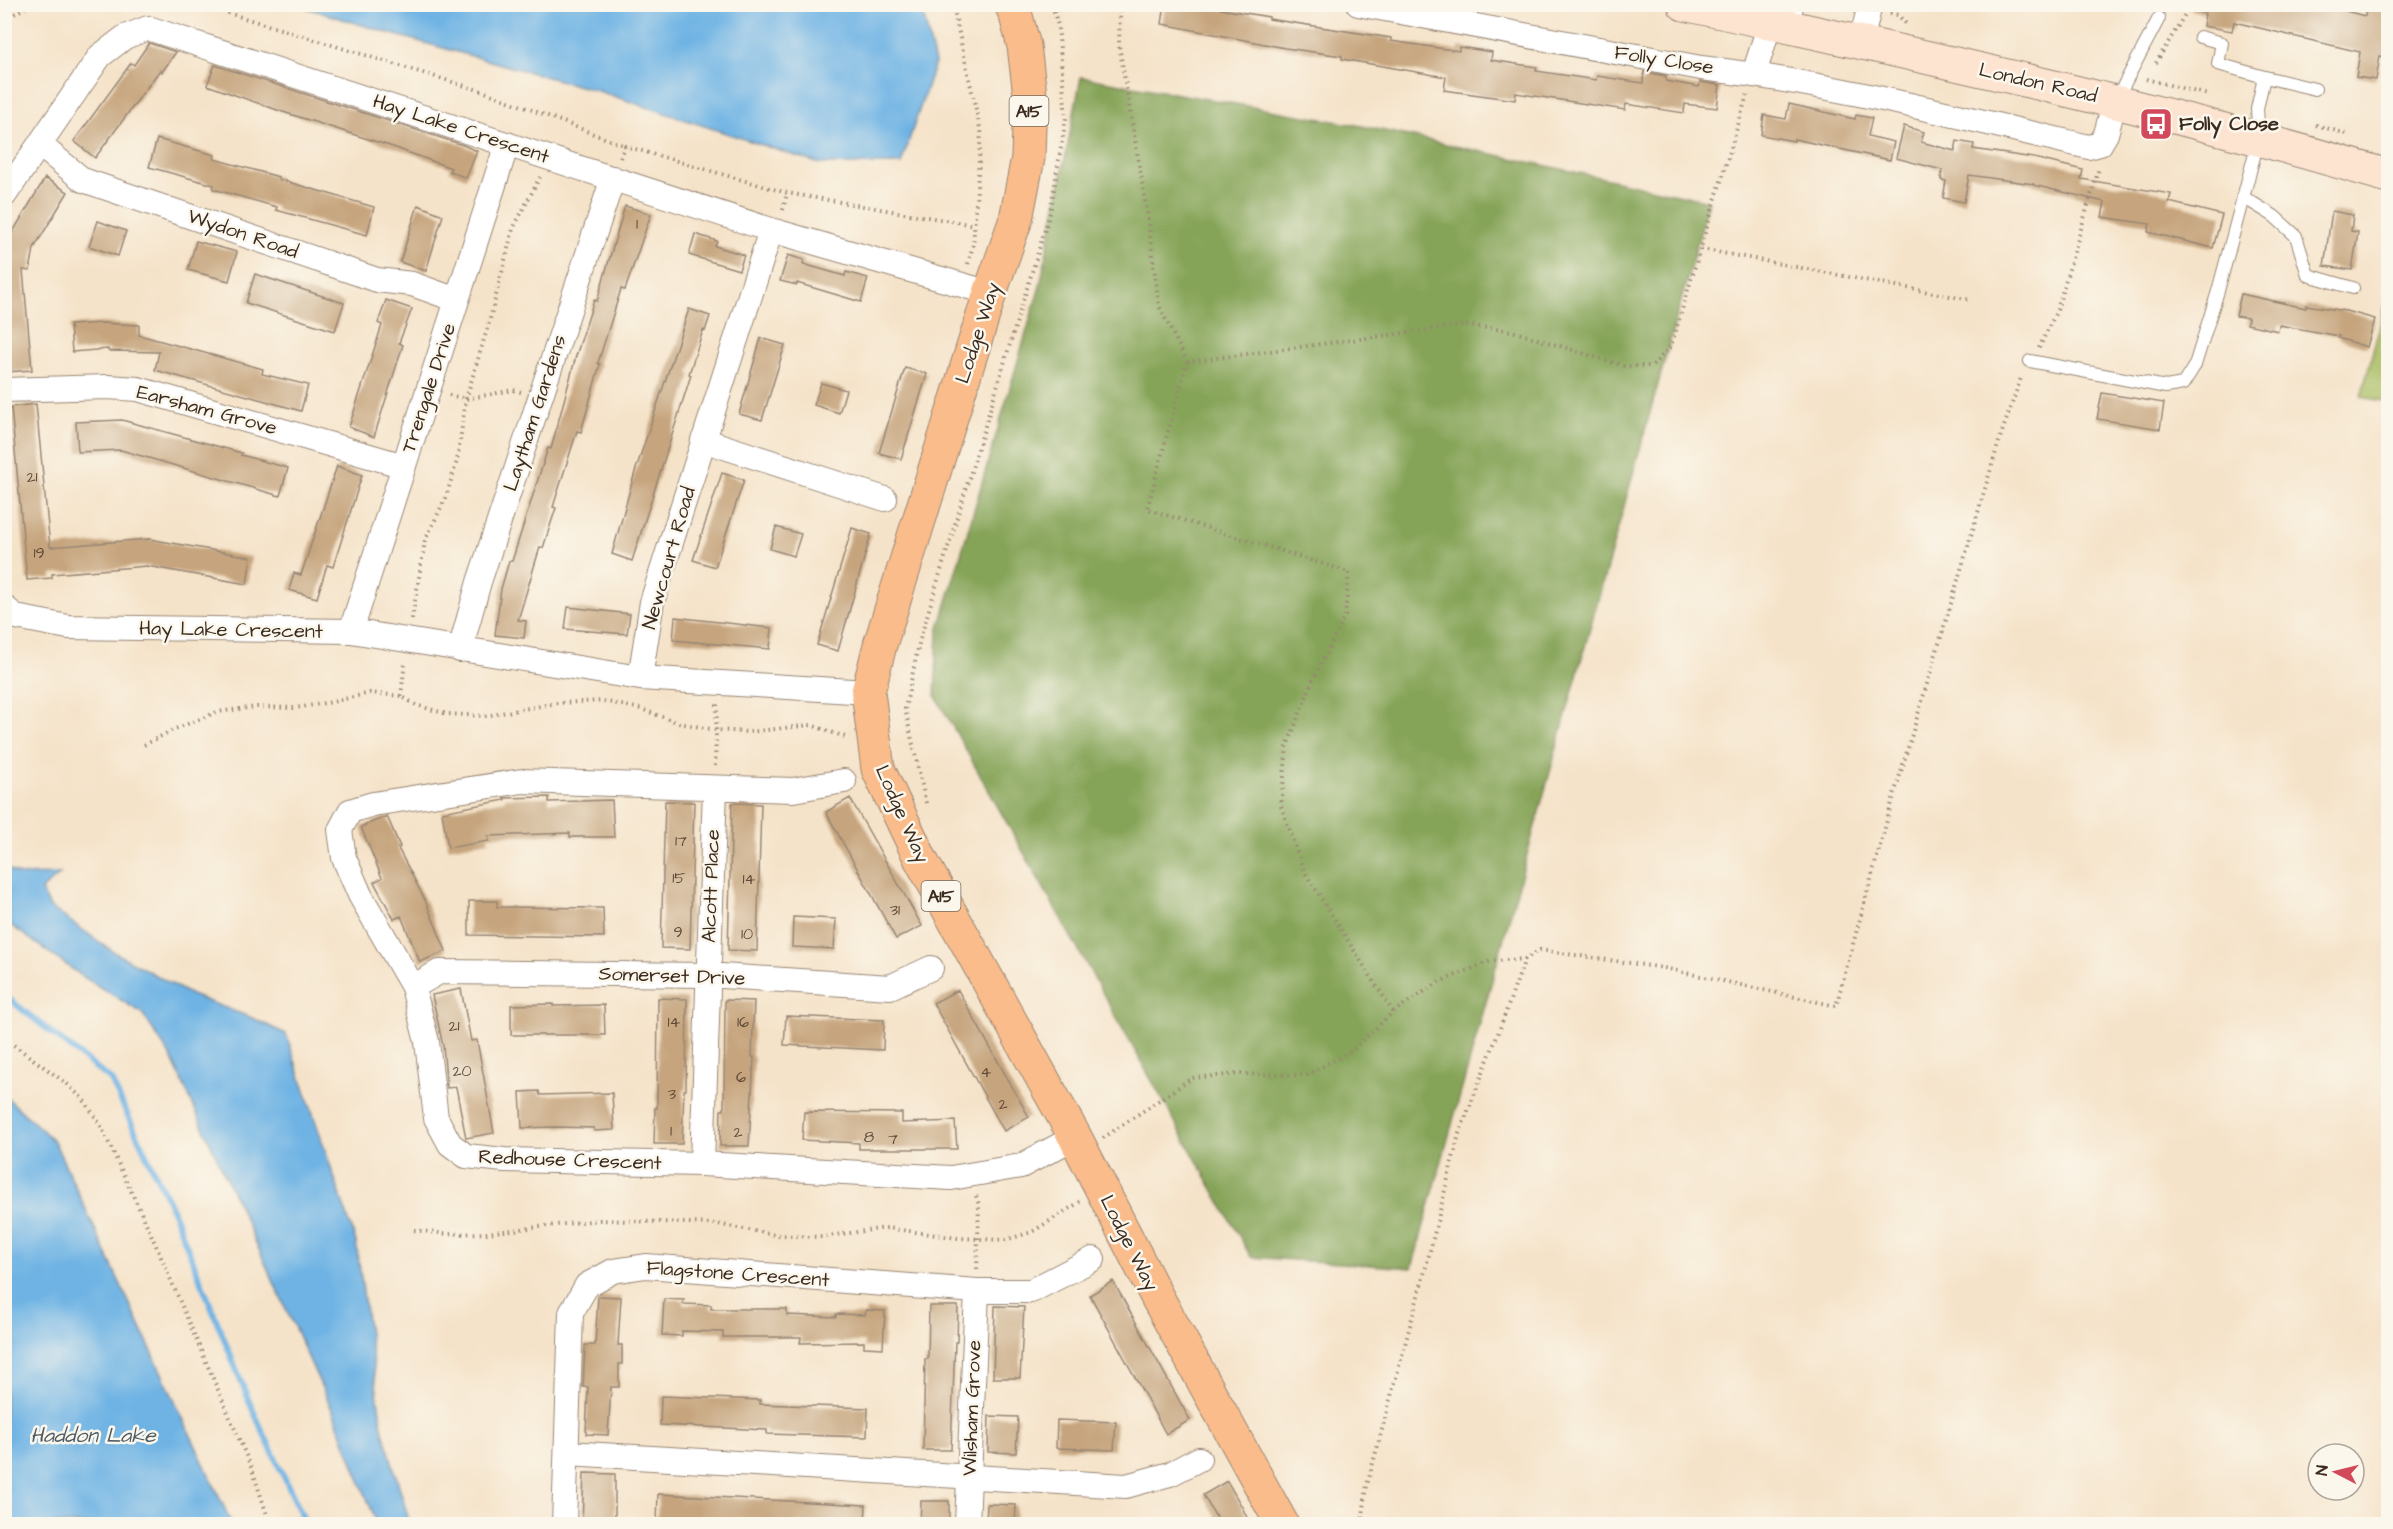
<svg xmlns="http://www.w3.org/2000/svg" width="2393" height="1529" font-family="'Architects Daughter',sans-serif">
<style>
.green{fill:#a9bd62;stroke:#727440;stroke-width:1.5}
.forest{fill:#86a458;stroke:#60673b;stroke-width:1.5}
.water{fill:#6eb3e4;stroke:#546e81;stroke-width:1.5}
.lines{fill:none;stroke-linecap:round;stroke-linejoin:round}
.stream{stroke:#6eb3e4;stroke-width:6}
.building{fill:#c6a57e}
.service-casing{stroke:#988674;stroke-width:14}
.minor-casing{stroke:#988674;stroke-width:26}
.secondary-casing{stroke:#988674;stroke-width:35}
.primary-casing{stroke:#988674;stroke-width:35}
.path{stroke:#988674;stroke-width:4;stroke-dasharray:1.5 4.5;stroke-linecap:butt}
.service{stroke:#fff;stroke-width:12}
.minor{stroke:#fff;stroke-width:24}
.secondary{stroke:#fde4d1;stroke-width:33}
.primary{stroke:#fabc8b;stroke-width:33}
.labels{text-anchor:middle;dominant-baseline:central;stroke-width:5;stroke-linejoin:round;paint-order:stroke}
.number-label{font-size:16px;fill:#5e4936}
.shield{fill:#fbf7ec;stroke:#75685c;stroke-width:1.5}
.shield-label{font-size:18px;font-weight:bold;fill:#3b2a1e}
.street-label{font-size:20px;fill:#3b2a1e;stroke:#fbf7ec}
.poi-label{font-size:20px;font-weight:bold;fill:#3b2a1e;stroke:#fbf7ec;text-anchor:start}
.water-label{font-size:21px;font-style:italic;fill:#4d5a63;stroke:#fbf7ec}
</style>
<rect width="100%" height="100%" fill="#fbf7ec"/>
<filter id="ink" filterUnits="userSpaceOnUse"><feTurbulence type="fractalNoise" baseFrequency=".0167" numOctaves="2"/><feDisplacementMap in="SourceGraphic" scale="12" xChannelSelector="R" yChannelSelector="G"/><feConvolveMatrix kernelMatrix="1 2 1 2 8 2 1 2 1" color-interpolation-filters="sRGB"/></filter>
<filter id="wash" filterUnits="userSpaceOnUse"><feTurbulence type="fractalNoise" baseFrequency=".008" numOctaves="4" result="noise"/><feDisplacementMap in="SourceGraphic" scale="24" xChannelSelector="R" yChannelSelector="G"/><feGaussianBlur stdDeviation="1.35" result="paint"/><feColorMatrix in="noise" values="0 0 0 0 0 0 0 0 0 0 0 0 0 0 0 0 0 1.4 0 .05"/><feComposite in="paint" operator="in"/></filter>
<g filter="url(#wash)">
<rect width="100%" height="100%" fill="#f5e3c9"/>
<path class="green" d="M2386 302 2388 303V402L2361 397Z"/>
<path class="forest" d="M1081 77 1362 126 1709 201 1412 1268 1251 1257 935 695 938 632 1040 286Z"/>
<path class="water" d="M297 5H921L935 63 901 164H820L598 91 385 32Z
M4 867 19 875 60 874 41 890 50 907 114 952 191 995 252 1018 286 1034 356 1242 382 1427 410 1524H377L334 1414 171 1057 142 1013 82 976 5 921Z
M4 1095 54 1141 232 1524H5Z"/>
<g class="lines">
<path class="stream" d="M4 995 111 1080 172 1209 251 1406 306 1524"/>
</g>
<g id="blocks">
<path class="building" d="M1165 4H1212L1221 6V9L1269 17V19L1391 38V41L1459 51V47L1492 52 1491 60 1537 67 1536 71 1596 80 1597 76 1643 83 1644 72 1666 76V81L1699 87 1700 82 1720 85 1717 108 1685 104 1684 113 1626 104 1625 110 1516 93 1515 100 1444 90 1446 77 1342 59V56L1285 48 1162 24Z
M2192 4H2318L2365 16 2367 4H2388L2385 26 2388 27V57L2380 56 2376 80 2356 77 2360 52 2234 22 2232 31 2203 26 2205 14 2191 10Z
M149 43 176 52 162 72 160 70 95 158 74 141 131 63 134 65Z
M215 65 463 145 477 151 466 178 449 171 451 168 393 147 280 111 207 85Z
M1789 104 1855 119 1856 115 1872 118 1868 136 1894 142 1890 160 1794 139V141L1761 135 1764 115 1786 119Z
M1904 126 1924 132 1921 142 1955 151 1957 141 1974 144 1973 149 2034 158 2083 170 2081 179 2171 194 2169 202 2222 215 2213 248 2148 232 2150 224 2102 217 2105 202 2033 185V184L1969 175 1964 202 1943 198 1946 181 1941 180 1942 170 1896 158Z
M157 139 215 155 214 159 279 177 278 179 374 207 367 235 276 210 277 207 213 189 214 185 149 167Z
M45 178 68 192 34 248 30 271 23 270 32 370 7 372 4 348V259L8 240Z
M418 205 443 215 426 271 400 262Z
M625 206 651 214 625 290 621 289 598 363 600 364 581 432 577 431 553 507 556 508 551 523 543 548 540 547 518 620 526 621 524 638 495 635 501 589 509 561H512L548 448 551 449 576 356 594 300 597 301Z
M2332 211 2353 215 2351 231 2358 232 2352 270 2324 266Z
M98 221 126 231 118 256 89 246Z
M695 234 717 241 715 246 744 255 739 270 689 255Z
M196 241 237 252 229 281 188 270Z
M788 255 804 260 803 264 845 276 846 272 868 278 861 302 797 283V285L780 281Z
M255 274 344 303 335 331 246 303Z
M2241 294 2306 308V305L2346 311 2375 319 2367 347 2338 338 2339 336 2279 325 2278 331 2247 324 2248 318 2236 316Z
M386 300 412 309 399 343 403 345 374 437 349 427 382 325 378 323Z
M689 309 710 316 705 331 703 330 689 374 691 375 632 561 612 554 635 472Z
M101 323 139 325V335L263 369 262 374 308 385 301 411 155 370 159 352 108 351V349L72 352 70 325Z
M761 338 785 345 762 420 739 414Z
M905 368 927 374 901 459 879 453Z
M821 383 846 390 839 413 814 405Z
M2102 393 2164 403 2160 429 2097 419Z
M36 404 50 547 149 539 251 557 247 584 147 566 52 574V578L27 580 11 407Z
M122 420 242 453 241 455 288 468 280 496 121 450 78 452 76 422Z
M337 466 362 475 333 567 327 565 317 598 289 590 294 573 301 575Z
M722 473 744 480 715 567 693 560Z
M776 527 801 534 794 556 770 549Z
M852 528 871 534 838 651 817 645Z
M568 607 630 614 627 634 565 629Z
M675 617 772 628 770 649 673 640Z
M549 797V802L612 800 614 837H570V833L488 836 489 841 448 848 442 812 505 800 504 798Z
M850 798 922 926 896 939 826 812Z
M665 801 694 802 690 949 661 948Z
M732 803 761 804 757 951 728 950Z
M387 816 400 847 398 848 425 900 446 951 420 962 401 916 394 919 374 882 382 878 361 827Z
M469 901H497V907L603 908 604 937 469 935Z
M793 917 836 919 834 949 792 947Z
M461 989 471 1041 477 1040 494 1133 466 1138 456 1087 447 1088 443 1046 432 995Z
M958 990 1029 1117 1004 1131 933 1003Z
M658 998 687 999 686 1090H684L682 1144H654L655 1108H657Z
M725 1000 754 1001 752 1057H754L749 1146H720L721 1110H724Z
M553 1004V1006L604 1005 605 1035H511V1005Z
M786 1016 884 1020 883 1050 784 1045Z
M539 1091 540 1095 612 1093 614 1130 594 1131V1128L556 1127 522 1128 520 1092Z
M804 1112 902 1113V1123L955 1121 957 1149H859V1143L802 1140Z
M1113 1281 1190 1420 1166 1434 1090 1295Z
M598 1296 621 1297 618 1345H622V1364H619V1387H611L608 1435 586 1434 588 1387H583L585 1345H595Z
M664 1299 684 1300 683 1304 711 1305V1309H787V1315L836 1317V1314L865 1315 866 1310 885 1311 883 1348 864 1347V1342L800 1343 801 1337H723V1332L682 1331V1336L662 1335Z
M929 1306H958L957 1342H955L951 1450H923L925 1359H928Z
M995 1306 1024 1307 1020 1378H993Z
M661 1396 760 1400V1404L868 1408 867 1437 767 1434V1430L660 1425Z
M989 1416 1018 1417 1016 1453 988 1452Z
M1057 1420 1116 1422 1114 1450 1056 1448Z
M584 1473 615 1474V1524H582Z
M1227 1481 1242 1507 1250 1524H1220L1203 1495Z
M658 1494 866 1505 865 1524H657Z
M921 1501H949V1524H920Z
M987 1504 1016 1505 1015 1524H986Z"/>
</g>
</g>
<g filter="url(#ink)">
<use href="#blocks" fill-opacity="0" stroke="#988674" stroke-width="1.5"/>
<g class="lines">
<defs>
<path id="service" d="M1794 27 1797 4
M2261 76 2315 89
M2116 100 2159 18
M2243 197 2274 216 2296 236 2308 275 2353 288
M2030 361 2166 387 2183 384 2195 365 2218 291 2259 138 2257 109 2263 82 2261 76 2218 64 2222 43 2200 37"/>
<path id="minor" d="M1358 4 1701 68C1832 83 1960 117 2089 147L2100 144 2106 134 2115 101
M1861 43 1870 4
M1754 74 1770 23
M40 145 83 180 377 280 412 284 457 300
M4 196 100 56 125 37 148 28 771 230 990 293
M4 390 108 387 138 389 404 466
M703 440 885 499
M4 607 16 617 68 627 351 631 640 678 868 692
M351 631 507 144
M460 650 479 582 613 178
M640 678 652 602 771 230
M844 781 793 790 522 781 373 804 350 811 340 830 344 858 360 895 413 987 427 1042 436 1118 450 1144 466 1156 504 1160 702 1164 951 1178 1021 1166 1075 1137
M413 987 439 972 707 975 890 987 931 968
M702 1164 715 788
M567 1453 1126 1486 1170 1474 1199 1459
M564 1524 571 1313 587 1285 613 1271 646 1266 977 1291H1031L1093 1259
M967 1524 977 1291"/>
<path id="secondary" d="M1684 4C1921 55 2157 107 2388 176"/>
<path id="primary" d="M1011 4 1016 16 1024 46 1030 95 1028 158 1016 219 990 293 880 645 868 692 878 769 921 860 1075 1137 1157 1297 1282 1524"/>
</defs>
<use href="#service" class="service-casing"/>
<use href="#minor" class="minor-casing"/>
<use href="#secondary" class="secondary-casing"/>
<use href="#primary" class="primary-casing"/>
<path class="path" d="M199 4 488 93 625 146
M956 4 953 6 981 132 973 245 968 264
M1897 4 1898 15
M1890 13 1898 15 1908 26
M4 20 31 4
M2156 63 2191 4
M2146 79 2208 95
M2316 125 2347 134
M620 158 625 146 787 193 974 225
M783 210 787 193
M1701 249 1971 300
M2039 348 2057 310 2099 168
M1187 362 1464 325 1512 331 1624 366H1652L1671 346 1747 95
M449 395 466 399 513 390 521 392
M412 619 425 541 446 497 457 461 466 399 490 319 513 229 540 177
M401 696 405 662
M144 745 175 729 217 712 257 707 296 708 332 702 370 693 401 696 416 705 447 714 485 716 557 703 603 701 641 709 679 723 716 730 749 732 811 725 848 738
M715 766 717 704
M926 803 905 709 920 639 1050 213 1066 118 1058 26 1052 4
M1393 1012 1439 982 1491 961 1525 959 1540 950 1664 968 1836 1006 1894 795 2001 435 2022 375
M4 1038 66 1083 83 1099 100 1124 151 1234 252 1469 270 1524
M1103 1138 1192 1078 1240 1074 1307 1075 1351 1051 1393 1012 1304 871 1281 806 1287 746 1312 682 1345 616 1349 572 1147 509 1187 362 1159 306 1147 211 1119 45 1120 4
M976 1196 979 1205 977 1269
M414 1230 447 1234 487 1233 599 1220 717 1224 776 1235 820 1237 887 1228 958 1238 1005 1240 1032 1232 1080 1202
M1362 1524 1367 1485 1427 1263 1459 1134 1499 1031 1525 959"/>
<use href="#service" class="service"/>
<use href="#minor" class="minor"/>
<use href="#secondary" class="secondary"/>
<use href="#primary" class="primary"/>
</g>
</g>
<defs>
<symbol id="bus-square" viewBox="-11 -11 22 22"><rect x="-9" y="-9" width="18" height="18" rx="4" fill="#d1495b" stroke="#fbf7ec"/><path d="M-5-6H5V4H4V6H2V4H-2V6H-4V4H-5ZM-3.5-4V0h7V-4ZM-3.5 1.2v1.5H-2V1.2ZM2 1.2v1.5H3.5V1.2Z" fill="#fff"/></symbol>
</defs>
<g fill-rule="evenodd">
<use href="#bus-square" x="2137" y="105" width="38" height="38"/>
</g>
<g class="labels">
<g class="number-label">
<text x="637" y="224">1</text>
<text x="32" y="477">21</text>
<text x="39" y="553">19</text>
<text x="681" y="841">17</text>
<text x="679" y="878">15</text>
<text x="749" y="879">14</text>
<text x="895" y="910">31</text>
<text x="678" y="932">9</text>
<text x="747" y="934">10</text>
<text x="674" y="1022">14</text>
<text x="743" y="1022">16</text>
<text x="454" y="1026">21</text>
<text x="462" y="1071">20</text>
<text x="986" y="1072">4</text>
<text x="741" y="1077">6</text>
<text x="672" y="1094">3</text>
<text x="1003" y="1104">2</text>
<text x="671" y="1131">1</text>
<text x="738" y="1132">2</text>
<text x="869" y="1137">8</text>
<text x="893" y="1139">7</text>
</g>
<g class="shield">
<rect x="1009.5" y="96" width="39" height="30" rx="4.5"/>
<rect x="921.5" y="881" width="39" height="30" rx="4.5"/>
</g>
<g class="shield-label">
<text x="1029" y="111">A15</text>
<text x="941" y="896">A15</text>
</g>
<g class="street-label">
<text transform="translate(1664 60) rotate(9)">Folly Close</text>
<text transform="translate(2038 83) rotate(13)">London Road</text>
<text transform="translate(461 129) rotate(18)">Hay Lake Crescent</text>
<text transform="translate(243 234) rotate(19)">Wydon Road</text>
<text transform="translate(978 333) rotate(-72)">Lodge Way</text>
<text transform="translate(429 388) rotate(-72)">Trengale Drive</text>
<text transform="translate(207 410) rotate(15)">Earsham Grove</text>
<text transform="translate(535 413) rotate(-72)">Laytham Gardens</text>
<text transform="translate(669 558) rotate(-74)">Newcourt Road</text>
<text transform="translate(231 630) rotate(1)">Hay Lake Crescent</text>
<text transform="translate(902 814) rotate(66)">Lodge Way</text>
<text transform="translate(711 886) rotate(-88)">Alcott Place</text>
<text transform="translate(672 976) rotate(2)">Somerset Drive</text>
<text transform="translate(570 1160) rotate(2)">Redhouse Crescent</text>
<text transform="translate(1129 1243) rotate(63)">Lodge Way</text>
<text transform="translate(738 1274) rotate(4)">Flagstone Crescent</text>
<text transform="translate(972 1408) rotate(-88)">Wilsham Grove</text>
</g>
<g class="poi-label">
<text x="2179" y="124">Folly Close</text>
</g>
<g class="water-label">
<text x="93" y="1435">Haddon Lake</text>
</g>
</g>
<rect width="2393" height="1529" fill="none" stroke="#fbf7ec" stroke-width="24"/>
<g transform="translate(2336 1472) rotate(277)"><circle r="28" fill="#fbf7ec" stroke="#aea59a" stroke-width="1.5"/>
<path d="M0-4.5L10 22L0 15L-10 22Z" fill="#d1495b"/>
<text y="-9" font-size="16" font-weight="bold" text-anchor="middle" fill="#3b2a1e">N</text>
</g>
</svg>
